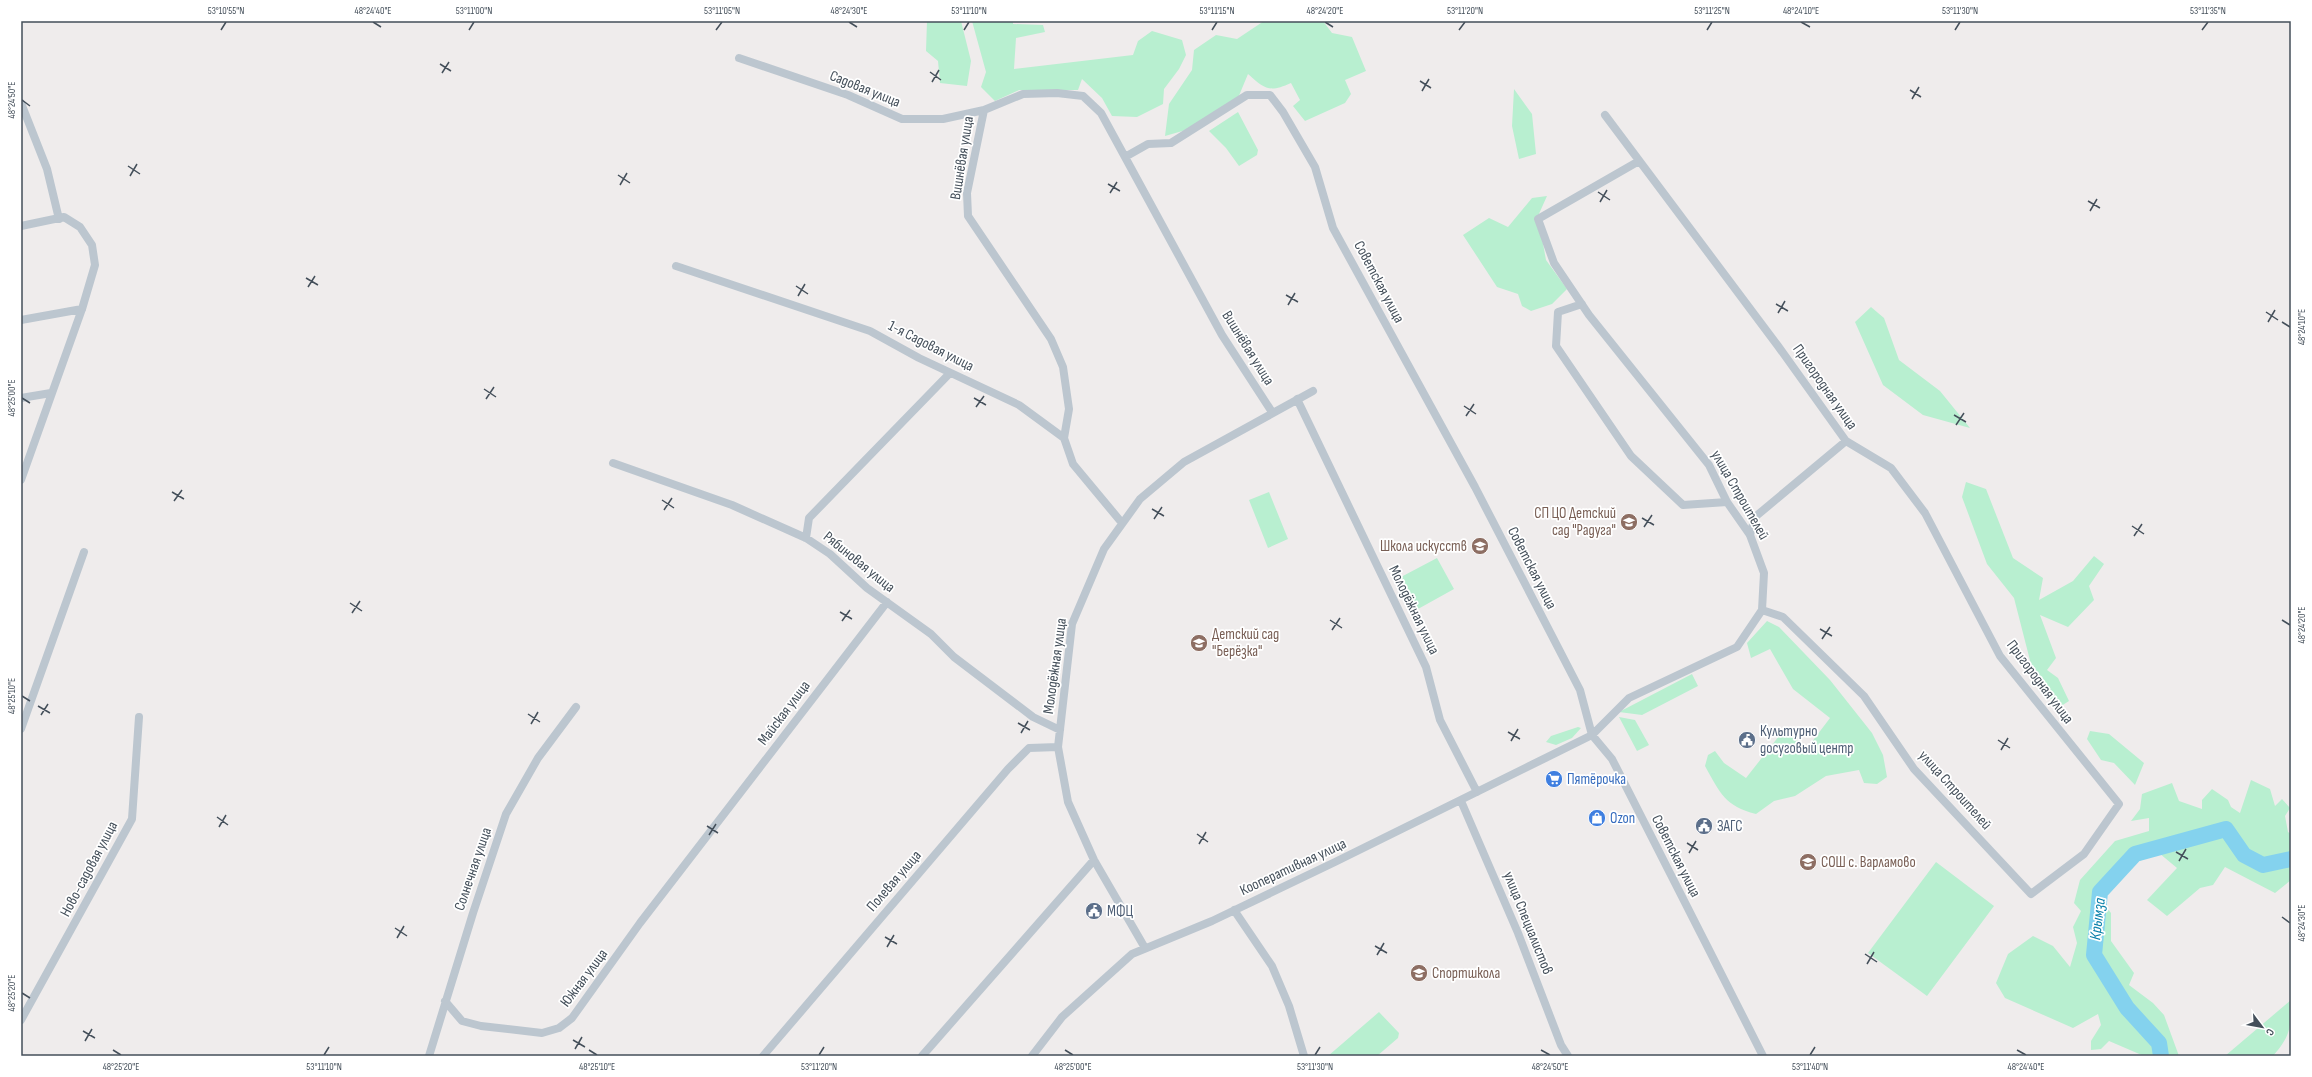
<svg xmlns="http://www.w3.org/2000/svg" width="2312" height="1077" font-family="'Sofia Sans Condensed',sans-serif">
<style>
.green{fill:#b8efd0}
.lines{fill:none;stroke-linecap:round;stroke-linejoin:round}
.river{stroke:#84d2ee;stroke-width:16}
.street{stroke:#bcc6cf;stroke-width:8}
.ticks{fill:none;stroke:#444f5a;stroke-width:1.5}
.labels{text-anchor:middle;dominant-baseline:central;stroke-width:3.5;stroke-linejoin:round;paint-order:stroke}
.street-label{font-size:15px;fill:#444f5a;stroke:#fff}
.education-label{font-size:15px;fill:#785e54;stroke:#fff;text-anchor:start}
.service-label{font-size:15px;fill:#4e5e75;stroke:#fff;text-anchor:start}
.shop-label{font-size:15px;fill:#366cbe;stroke:#fff;text-anchor:start}
.water-label{font-size:16px;font-style:italic;fill:#087fa9;stroke:#fff}
.neatline{fill:none;stroke:#444f5a;stroke-width:1.5}
.ticks-label{font-size:10px;text-anchor:middle;fill:#444f5a}
</style>
<rect width="100%" height="100%" fill="#efecec"/>
<path class="green" d="M927 21H961L971 61 967 86 940 83 938 61 926 51Z
M972 21H1013V24L1043 25 1045 32 1016 38 1014 69 1133 55 1138 41 1152 31 1182 40 1186 55 1179 69 1164 89 1163 104 1137 117 1112 116 1102 98 1082 79 1078 90H1019L995 101 981 87 986 72Z
M1264 21H1323L1332 33 1352 37 1366 71 1345 80 1351 94 1345 103 1305 121 1293 106 1300 100 1291 83C1269 93 1265 89 1248 74L1238 98 1186 130 1165 136 1169 104 1192 70 1194 50 1216 35 1237 39Z
M1514 89 1532 114 1536 154 1519 159 1512 126Z
M1238 112 1258 150 1257 155 1239 166 1226 148 1209 131Z
M1547 196 1538 216 1546 260 1567 289 1552 304 1531 311 1522 306 1518 294 1497 287 1463 235 1489 218 1508 227 1532 198Z
M1871 307 1884 318 1899 360 1940 391 1970 428 1923 415 1883 385 1855 322Z
M1966 482 1986 489 2013 558 2043 578 2039 600 2073 581 2094 556 2104 564 2089 586 2094 600 2068 627 2040 615 2056 658 2047 670 2058 678 2069 701 2058 708 2035 680 2014 598 1987 564 1962 497Z
M1269 492 1288 539 1268 548 1249 500Z
M1437 558 1454 589 1418 609 1401 577Z
M1767 621 1779 627 1830 680 1872 733 1883 755 1887 777 1877 784 1864 783 1859 770 1826 776 1795 796 1774 801 1756 814C1725 806 1720 793 1705 766L1708 755 1715 751 1724 763 1746 778 1783 731 1808 747 1830 718 1793 689 1770 649 1751 658 1747 643Z
M1692 674 1698 686 1642 715 1619 712Z
M1619 717 1635 720 1649 745 1637 751Z
M1578 727 1581 728 1572 738 1556 745 1546 742 1551 736Z
M2090 731 2109 734 2144 763 2135 785 2114 763 2101 760 2087 739Z
M2251 780 2270 789 2275 806 2282 799 2290 808 2285 816 2288 832 2291 834V880L2275 893 2225 867 2213 885 2200 888 2167 916 2147 900 2177 868 2159 853 2134 863 2100 899 2111 913V941L2134 973 2129 985 2153 1003 2164 1015 2179 1056H2144L2109 1041 2101 1049 2091 1050V1041L2101 1025 2098 1014 2073 1028 2005 998 1996 983 2008 954 2033 936 2053 946 2070 967 2077 943 2073 927 2081 911 2074 903 2080 880 2115 841 2149 831V818L2131 821 2140 809 2142 794 2172 783 2179 801 2202 809V800L2212 789 2228 800 2231 807 2240 813Z
M1936 862 1994 906 1927 996 1868 953Z
M2291 1000C2291 1028 2291 1035 2273 1056H2225Z
M1379 1012 1399 1033 1398 1038 1377 1056H1328Z"/>
<g class="lines">
<path class="river" d="M2161 1056 2159 1043 2127 1008 2094 955 2100 892 2135 854 2226 829 2244 855 2263 865 2291 859"/>
<path class="street" d="M739 58 848 95 902 119H943L984 110 1023 94 1057 93 1083 96 1101 113 1222 335 1272 412
M21 103 47 169 59 219
M984 110 967 193 968 216 1051 339 1063 367 1069 409 1064 438
M1605 115 1778 346 1846 441 1891 468 1925 513 2000 656 2119 804 2084 854 2031 894 1914 769 1864 696 1783 617 1762 610 1764 573 1750 535 1727 502 1709 465 1589 315 1554 263 1538 219 1639 161
M1125 157 1148 144 1171 143 1247 95H1270L1283 112 1315 167 1333 228 1475 487 1580 690 1592 735 1612 759 1763 1056
M21 226 64 217 80 227 92 245 95 265 82 309 21 480
M676 266 870 331 919 358 1019 405 1064 438 1073 464 1122 523
M1582 304 1558 312 1556 346 1631 456 1683 505 1727 502
M21 320 82 309
M21 398 51 393
M1297 399 1426 667 1440 720 1477 792
M613 463 732 505 806 538 830 554 867 588 931 634 954 657 1033 717 1060 730
M1750 535 1755 517 1846 441
M806 538 809 518 950 373
M21 729 84 552
M1461 801 1518 933 1561 1045 1568 1056
M1234 910 1272 966 1289 1006 1304 1056
M1145 948 1094 860 1068 802 1058 747 1072 624 1104 549 1140 499 1184 462 1313 391
M445 1001 462 1021 481 1026 542 1033 559 1028 572 1018 640 923 887 602
M21 1020 132 819 139 717
M429 1056 473 913 506 814 538 758 576 707
M763 1056 1008 769 1029 748 1058 747
M922 1056 1094 860
M1032 1056 1062 1017 1132 954 1212 921 1335 862 1592 735 1629 698 1737 647 1762 610"/>
</g>
<path class="ticks" d="M373 22 381 27M849 22 857 27M1325 22 1333 27M1801 22 1810 27M221 30 226 22M469 30 474 22M716 30 722 22M964 30 969 22M1212 30 1217 22M1459 30 1465 22M1707 30 1712 22M1955 30 1960 22M2202 30 2208 22M440 64 451 71M930 72 941 80M442 73 449 62M1420 81 1431 88M932 82 939 70M1910 90 1921 97M1422 91 1429 79M1912 99 1919 87M22 100 30 106M128 166 140 174M618 175 630 183M130 176 137 164M1108 184 1120 191M620 185 627 173M1598 192 1610 200M1110 193 1117 182M2088 201 2100 208M1600 202 1607 190M2090 211 2097 199M306 278 318 285M796 286 808 294M308 287 315 276M1286 295 1298 302M798 296 805 284M1776 304 1788 311M1288 305 1295 293M2266 312 2278 320M1778 313 1785 301M2268 322 2275 310M2282 322 2290 327M484 389 496 397M22 398 30 403M974 398 986 405M486 399 494 387M1464 406 1476 414M976 407 984 396M1954 415 1966 422M1466 416 1474 404M1956 425 1964 413M172 492 184 499M662 500 674 508M174 501 182 490M1152 509 1164 516M664 510 672 498M1642 518 1654 525M1154 519 1162 507M2132 526 2144 534M1644 527 1652 515M2134 536 2142 524M350 603 362 611M840 612 852 619M352 613 360 601M1330 620 1342 628M2282 620 2290 625M842 621 850 610M1820 629 1832 636M1332 630 1340 618M1822 639 1830 627M22 696 30 701M38 706 50 713M528 714 540 722M41 715 48 704M1018 723 1030 730M531 724 538 712M1508 732 1520 739M1021 733 1028 721M1998 740 2010 748M1511 741 1518 729M2001 750 2008 738M217 817 228 825M707 826 718 833M219 827 226 815M1197 834 1208 842M709 835 716 824M1687 843 1698 850M1199 844 1206 832M2176 852 2188 859M1689 853 1696 841M2179 861 2186 849M2282 917 2290 923M395 928 407 936M885 937 897 944M397 938 404 926M1375 946 1387 953M887 947 894 935M1865 954 1877 962M1377 955 1384 943M1867 964 1874 952M22 993 30 998M83 1031 95 1038M573 1040 585 1047M85 1041 92 1029M575 1049 582 1037M113 1050 121 1055M589 1050 597 1055M1065 1050 1073 1055M1541 1050 1550 1055M2017 1050 2026 1055M324 1055 329 1047M819 1055 824 1047M1315 1055 1320 1047M1810 1055 1815 1047"/>
<defs>
<symbol id="school-disc" viewBox="-11 -11 22 22"><circle r="9.5" fill="#8d6e63" stroke="#fff"/><path d="M0-5L7-2L0 1L-7-2ZM-4 1L0 2.5L4 1V4Q0 6-4 4Z" fill="#fff"/></symbol>
<symbol id="civic-disc" viewBox="-11 -11 22 22"><circle r="9.5" fill="#5c6f8a" stroke="#fff"/><path d="M-.6-6.5H3V-4.5H.6V-3L4-1V1h2V6H-6V1h2V-1L-.6-3ZM-1.2 2.5V6h2.4V2.5Z" fill="#fff"/></symbol>
<symbol id="supermarket-disc" viewBox="-11 -11 22 22"><circle r="9.5" fill="#3f7fe0" stroke="#fff"/><path d="M-6-5.5h2.5l.6 2H6L4.5 2H-2.5L-4.4-4H-6ZM-1.5 3.2a1.3 1.3 0 1 0 .1 0ZM3 3.2a1.3 1.3 0 1 0 .1 0Z" fill="#fff"/></symbol>
<symbol id="shop-disc" viewBox="-11 -11 22 22"><circle r="9.5" fill="#3f7fe0" stroke="#fff"/><path d="M-5-2.5h2.3a2.7 3.5 0 0 1 5.4 0H5L5.5 6h-11ZM-1.5-2.5h3a1.5 2.3 0 0 0-3 0Z" fill="#fff"/></symbol>
</defs>
<g fill-rule="evenodd">
<use href="#school-disc" x="1619" y="512" width="20" height="20"/>
<use href="#school-disc" x="1470" y="536" width="20" height="20"/>
<use href="#school-disc" x="1189" y="633" width="20" height="20"/>
<use href="#civic-disc" x="1737" y="730" width="20" height="20"/>
<use href="#supermarket-disc" x="1544" y="769" width="20" height="20"/>
<use href="#shop-disc" x="1587" y="808" width="20" height="20"/>
<use href="#civic-disc" x="1694" y="816" width="20" height="20"/>
<use href="#school-disc" x="1798" y="852" width="20" height="20"/>
<use href="#civic-disc" x="1084" y="901" width="20" height="20"/>
<use href="#school-disc" x="1409" y="963" width="20" height="20"/>
</g>
<g class="labels">
<g class="street-label">
<text transform="translate(865 89) rotate(22)">Садовая улица</text>
<text transform="translate(962 158) rotate(-81)">Вишнёвая улица</text>
<text transform="translate(1379 282) rotate(62)">Советская улица</text>
<text transform="translate(931 346) rotate(27)">1-я Садовая улица</text>
<text transform="translate(1248 348) rotate(58)">Вишнёвая улица</text>
<text transform="translate(1825 387) rotate(55)">Пригородная улица</text>
<text transform="translate(1740 495) rotate(60)">улица Строителей</text>
<text transform="translate(859 562) rotate(39)">Рябиновая улица</text>
<text transform="translate(1532 568) rotate(63)">Советская улица</text>
<text transform="translate(1414 610) rotate(64)">Молодёжная улица</text>
<text transform="translate(1055 666) rotate(-82)">Молодёжная улица</text>
<text transform="translate(2040 682) rotate(53)">Пригородная улица</text>
<text transform="translate(784 713) rotate(-53)">Майская улица</text>
<text transform="translate(1955 790) rotate(48)">улица Строителей</text>
<text transform="translate(1676 856) rotate(63)">Советская улица</text>
<text transform="translate(1293 867) rotate(-25)">Кооперативная улица</text>
<text transform="translate(89 869) rotate(-62)">Ново-садовая улица</text>
<text transform="translate(473 869) rotate(-71)">Солнечная улица</text>
<text transform="translate(894 881) rotate(-49)">Полевая улица</text>
<text transform="translate(1528 923) rotate(68)">улица Специалистов</text>
<text transform="translate(584 978) rotate(-53)">Южная улица</text>
</g>
<g class="education-label">
<text x="1616" y="513" text-anchor="end">СП ЦО Детский<tspan x="1616" dy="17">сад "Радуга"</tspan></text>
<text x="1467" y="546" text-anchor="end">Школа искусств</text>
<text x="1212" y="634">Детский сад<tspan x="1212" dy="17">"Берёзка"</tspan></text>
<text x="1821" y="862">СОШ с. Варламово</text>
<text x="1432" y="973">Спортшкола</text>
</g>
<g class="service-label">
<text x="1760" y="731">Культурно<tspan x="1760" dy="17">досуговый центр</tspan></text>
<text x="1717" y="826">ЗАГС</text>
<text x="1107" y="911">МФЦ</text>
</g>
<g class="shop-label">
<text x="1567" y="779">Пятёрочка</text>
<text x="1610" y="818">Ozon</text>
</g>
<g class="water-label">
<text transform="translate(2098 919) rotate(-83)">Крымза</text>
</g>
</g>
<rect width="2312" height="1077" fill="none" stroke="#ffffff" stroke-width="44"/>
<g transform="translate(2262 1027) rotate(122)" stroke="#ffffff" stroke-width="3" paint-order="stroke">
<path d="M0-3L7 15L0 10L-7 15Z" fill="#444f5a"/>
<text y="-6" font-size="11" font-weight="bold" text-anchor="middle" fill="#444f5a">С</text>
</g>
<rect x="22" y="22" width="2268" height="1033" class="neatline"/>
<g class="ticks-label">
<text x="226" y="14">53°10'55"N</text>
<text x="373" y="14">48°24'40"E</text>
<text x="474" y="14">53°11'00"N</text>
<text x="722" y="14">53°11'05"N</text>
<text x="849" y="14">48°24'30"E</text>
<text x="969" y="14">53°11'10"N</text>
<text x="1217" y="14">53°11'15"N</text>
<text x="1325" y="14">48°24'20"E</text>
<text x="1465" y="14">53°11'20"N</text>
<text x="1712" y="14">53°11'25"N</text>
<text x="1801" y="14">48°24'10"E</text>
<text x="1960" y="14">53°11'30"N</text>
<text x="2208" y="14">53°11'35"N</text>
<text transform="translate(11 100) rotate(-90)" y="4">48°24'50"E</text>
<text transform="translate(2301 327) rotate(-90)" y="4">48°24'10"E</text>
<text transform="translate(11 398) rotate(-90)" y="4">48°25'00"E</text>
<text transform="translate(2301 625) rotate(-90)" y="4">48°24'20"E</text>
<text transform="translate(11 696) rotate(-90)" y="4">48°25'10"E</text>
<text transform="translate(2301 923) rotate(-90)" y="4">48°24'30"E</text>
<text transform="translate(11 993) rotate(-90)" y="4">48°25'20"E</text>
<text x="121" y="1070">48°25'20"E</text>
<text x="324" y="1070">53°11'10"N</text>
<text x="597" y="1070">48°25'10"E</text>
<text x="819" y="1070">53°11'20"N</text>
<text x="1073" y="1070">48°25'00"E</text>
<text x="1315" y="1070">53°11'30"N</text>
<text x="1550" y="1070">48°24'50"E</text>
<text x="1810" y="1070">53°11'40"N</text>
<text x="2026" y="1070">48°24'40"E</text>
</g>
</svg>
